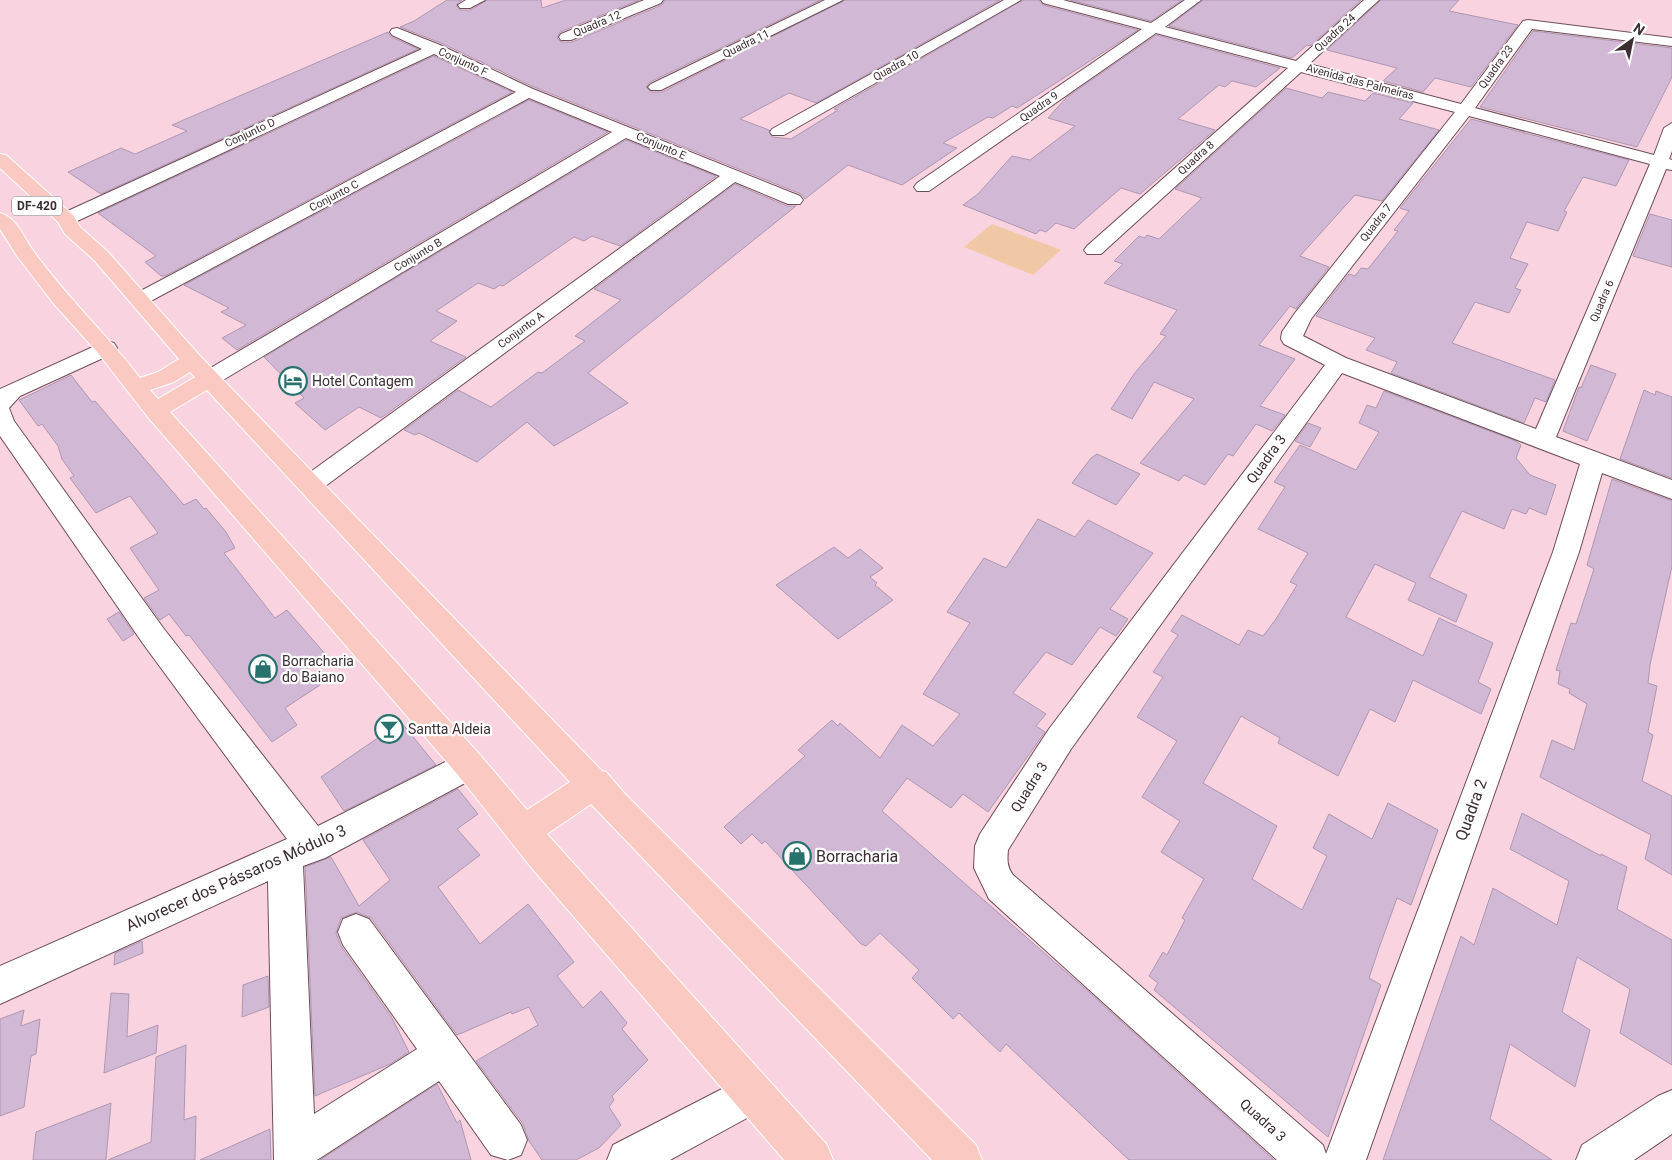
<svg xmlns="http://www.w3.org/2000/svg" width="1672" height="1160" font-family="Roboto,sans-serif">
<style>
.green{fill:#f1c8a5}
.building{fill:#d1b8d4;stroke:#ae97b1}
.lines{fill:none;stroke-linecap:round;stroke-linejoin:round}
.minor-casing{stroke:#6e4e59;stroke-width:2}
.major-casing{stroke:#fff;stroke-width:2}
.minor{fill:#fff;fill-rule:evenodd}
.major{fill:#facac2;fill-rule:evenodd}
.labels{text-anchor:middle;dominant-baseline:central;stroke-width:4.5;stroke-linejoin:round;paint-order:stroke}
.far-street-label{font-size:11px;fill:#3d2e33;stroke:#fff}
.shield{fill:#fff;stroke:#776d70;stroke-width:1}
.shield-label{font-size:12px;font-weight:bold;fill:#3d2e33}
.poi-label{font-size:14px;fill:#3d2e33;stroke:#fff;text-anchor:start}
.street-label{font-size:14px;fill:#3d2e33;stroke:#fff}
.near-street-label{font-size:16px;fill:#3d2e33;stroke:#fff}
.near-poi-label{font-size:16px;fill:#3d2e33;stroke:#fff;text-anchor:start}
</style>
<rect width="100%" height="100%" fill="#fad3e0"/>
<path class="green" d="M992 224 1061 250 1033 275 964 247Z"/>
<path class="building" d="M447 0H462L456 5 460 10H471L487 0H541L542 8 566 0H639L560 32 557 38 561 42H572L662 5 665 0H821L650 82 646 87 651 92H662L845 0H1000L816 103 789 93 740 119 769 130 772 137 791 139 838 110 834 109 1023 0H1039L1043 5 1138 30 1017 108 1012 106 993 118 988 117 943 143 957 148 902 185 848 165 805 199 801 194 534 87 441 43 400 27 414 21Z
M1070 0H1182L1151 21Z
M1203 0H1361L1310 46 1307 45 1292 58 1169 26Z
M1381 0H1459L1449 11 1518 25 1471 87 1435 78 1423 92 1383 81 1397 68 1327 50Z
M1533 31 1672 48V77L1637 147 1480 107Z
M388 32 391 37 418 49 101 194 68 172 121 148 135 154 187 131 172 125Z
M1156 35 1280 68 1256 87 1232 81 1225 87 1219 85 1178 119 1215 130 1140 194 1121 188 1074 229 1056 223 1046 232 1040 230 1036 234 963 205 978 194 1012 156 1030 160 1075 126 1048 118 1067 97Z
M434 56 512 92 165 276H161L145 262 156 256 98 213Z
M1286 88 1322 98 1328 92 1365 101 1373 93 1413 103 1399 119 1439 130 1382 201 1355 195 1300 256 1329 267 1296 309 1290 306 1259 345 1295 359 1260 406 1285 415 1272 431 1256 424 1233 456 1228 454 1205 485 1184 475 1179 481 1140 463 1194 399 1154 382 1132 419 1111 409 1134 374 1166 336 1160 334 1177 310 1104 283 1123 264 1114 261 1139 236 1145 238 1147 235 1159 239 1202 198 1175 189Z
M529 100 608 132 237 350 222 338 246 325 221 312 229 308 184 285Z
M1471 119 1629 160 1616 186 1583 177 1564 211 1567 212 1558 231 1527 222 1510 258 1528 264 1515 288 1521 290 1509 313 1475 302 1452 343 1555 380 1546 402 1535 398 1524 423 1391 373 1397 362 1366 350 1375 338 1316 316 1349 274 1355 276 1361 268 1368 269 1398 231 1394 230 1409 211 1400 208Z
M626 140 716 176 620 246 592 236 584 241 574 237 503 286 500 285 494 289 478 283 436 311 457 321 430 341 466 357 381 418 359 407 325 430 295 403 304 398 264 357Z
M735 184 787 206H796L588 373 628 403 554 446 527 422 477 462 419 433 415 435 404 430 458 390 491 407 538 372 542 373 585 341 575 336 621 300 594 289Z
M1650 214 1672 220V267L1633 256Z
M1591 365 1616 374 1587 441 1563 431 1579 387 1581 388Z
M71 375 92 402 95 401 184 505 196 499 204 509 206 508 226 532 235 548 224 553 275 618 287 610 326 655 306 667 320 685 285 708 297 725 272 742 189 635 186 636 169 614 160 620 144 598 159 590 130 548 158 533 130 496 96 513 70 478 74 476 62 459 58 446 42 424 38 426 19 400Z
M1644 390 1655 395 1656 391 1672 397V478L1620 459Z
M1384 391 1516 441 1521 445 1516 458 1530 475 1556 485 1546 515 1529 508 1526 514 1512 509 1504 529 1462 511 1429 577 1467 595 1456 622 1408 600 1416 583 1375 564 1346 617 1423 656 1439 618 1493 643 1478 682 1491 689 1481 714 1413 680 1395 722 1370 709 1338 776 1278 743 1280 738 1241 716 1203 783 1277 826 1252 879 1302 910 1327 856 1313 848 1329 814 1372 839 1388 803 1438 830 1411 905 1397 898 1379 948 1369 978 1381 985 1328 1137 1154 990 1158 983 1149 976 1163 952 1167 955 1185 920 1182 918 1204 879 1161 852 1180 821 1142 797 1177 741 1137 717 1163 677 1153 672 1178 635 1171 631 1182 615 1239 645 1248 630 1263 636 1276 619 1297 585 1290 582 1308 553 1258 529 1285 487 1274 482 1300 445 1356 470 1379 432 1359 423 1367 405 1376 408Z
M1308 423 1321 428 1310 447 1295 441Z
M1097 454 1140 474 1116 505 1072 483 1091 458Z
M1612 479 1672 501V566L1650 665 1648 683 1657 686 1648 732 1653 735 1642 781 1672 796V875L1645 859 1651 835 1540 777 1552 740 1574 750 1587 704 1569 693 1570 689 1558 684 1560 671 1556 670 1571 623 1576 624 1594 569 1587 565Z
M1038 519 1075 537 1088 520 1153 553 1110 609 1128 619 1116 636 1100 627 1072 665 1046 652 1013 693 1046 714 1036 726 1045 732 988 812 963 794 951 808 907 778 882 811 1090 993 1274 1160H1129L1006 1044 1000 1052 959 1013 953 1019 912 978 919 970 880 933 866 946 861 944 765 841 762 844 752 834 741 844 724 827 805 756 798 750 832 720 838 726 840 723 880 758 902 725 933 746 960 714 923 694 970 623 947 612 984 558 1006 568Z
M834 547 848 558 860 549 883 568 870 577 877 583 875 585 893 600 838 639 776 585Z
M119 612 134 634 123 641 107 619Z
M401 722 436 765 344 811 321 777Z
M458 789 478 814 457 829 480 855 438 887 480 944 528 904 574 962 557 976 583 1008 601 991 627 1023 622 1029 648 1060 612 1096 614 1100 609 1107 621 1125 599 1148 576 1160H542L529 1141 523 1124 476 1061 538 1025 529 1007 512 1014 511 1012 457 1035 371 918 357 912 341 918 336 933 341 946 392 1018 409 1052 390 1064 315 1096 305 867 331 857 359 906 390 880 363 840Z
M1522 813 1601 856V854L1627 867 1617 909 1672 940V1065L1620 1033 1630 989 1577 957 1562 1012 1590 1030 1575 1087 1510 1044 1490 1119 1552 1160H1383L1461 936 1474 945 1493 888 1557 925 1569 881 1510 849Z
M142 941 143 953 114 965 115 953Z
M268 976 269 1007 242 1017 243 985Z
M111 993 129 994 127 1037 158 1025 156 1053 104 1073Z
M24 1010 21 1026 40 1019 36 1054 31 1056 24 1107 0 1116V1019Z
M186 1045 184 1120 196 1116 195 1160H108L151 1142 156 1057Z
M437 1084 457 1123 460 1120 471 1160H320Z
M111 1103 106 1160H33L36 1132Z
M270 1129 271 1160H200Z"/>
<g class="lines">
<defs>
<path id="minor" d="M466 0H485L470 8H460L458 5Z
M644 0H663L661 3 571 40H561L559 37 561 34Z
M825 0H843L661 90H651L648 87 651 84Z
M1004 0H1021L784 135H772L770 132 772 129Z
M1041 0H1063L1151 23 1185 0H1201L1165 27 1296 61 1364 0H1379L1309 64 1461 104 1523 21 1528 20 1672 38V46L1532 29 1475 108 1654 155 1664 128 1672 123V151L1669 159 1672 160V170L1666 169 1556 437 1672 480V499L1602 473 1579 552 1366 1160H1277L989 899 974 868 975 846 980 834 1049 729 1325 365 1284 344 1281 339 1282 332 1295 313 1455 112 1301 72 1101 254H1087L1084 250 1087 246 1288 68 1156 33 929 191H917L914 187 917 183 1142 29 1043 3ZM1469 116 1650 164 1536 429 1346 358 1303 336 1311 319ZM1342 373 1580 464 1553 552 1326 1154 1323 1145 1013 875C1007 867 1007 860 1008 850L1071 749Z
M397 28 440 45 533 89 800 196 803 200 800 204H788L735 182 320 490 311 493 302 490 298 484 302 478 720 176 626 138 218 383 210 385 202 383 199 378 202 373 612 132 529 98 147 303 140 305 133 303 130 299 133 295 516 92 434 54 73 223H59L57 219 59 215 422 49 392 35 390 32 392 29Z
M106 341 114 343 117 348 114 353 20 396 9 408 14 421 164 629 318 826 469 750 480 755 485 765 480 775 325 858 303 866 314 1114 417 1049 343 945 338 932 343 919 356 914 369 919 521 1125 527 1140 521 1155 508 1160 491 1155 439 1081 317 1160H274L268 881 0 1004V966L287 839 144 645 0 436V389Z
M753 1073 767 1079 773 1093 767 1107 670 1160H607L613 1145Z
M1672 1090V1134L1634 1160H1576L1582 1145 1658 1096Z"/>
<path id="major" d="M0 154 6 155 73 215 80 227 108 252 200 356 602 771 606 772 625 794 976 1145 982 1160H932L591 804 547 834 827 1145 833 1160H784L530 866 458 775 147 416 98 353 54 304 17 256 0 229V213C17 218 23 236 32 249 64 295 106 333 140 378L158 372 179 359 94 260 65 234 58 222 0 168ZM190 372 195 377 158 399 150 390 174 382ZM207 390 570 782 527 810 480 755 170 412Z"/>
</defs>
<use href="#minor" class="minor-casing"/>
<use href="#major" class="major-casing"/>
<use href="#minor" class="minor"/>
<use href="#major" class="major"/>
</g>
<defs>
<symbol id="hotel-ring" viewBox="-11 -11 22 22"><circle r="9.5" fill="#fff" stroke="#28726d" stroke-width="1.5"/><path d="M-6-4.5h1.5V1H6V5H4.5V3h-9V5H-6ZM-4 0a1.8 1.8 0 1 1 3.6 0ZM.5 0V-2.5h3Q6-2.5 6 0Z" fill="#28726d"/></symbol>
<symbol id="shop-ring" viewBox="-11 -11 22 22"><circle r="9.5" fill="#fff" stroke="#28726d" stroke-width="1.5"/><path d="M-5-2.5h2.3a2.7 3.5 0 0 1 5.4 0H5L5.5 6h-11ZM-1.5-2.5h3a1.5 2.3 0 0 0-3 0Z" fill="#28726d"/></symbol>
<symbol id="bar-ring" viewBox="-11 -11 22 22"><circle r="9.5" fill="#fff" stroke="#28726d" stroke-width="1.5"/><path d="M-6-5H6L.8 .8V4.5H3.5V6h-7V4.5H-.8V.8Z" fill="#28726d"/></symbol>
</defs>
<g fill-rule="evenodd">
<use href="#hotel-ring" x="277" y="365" width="32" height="32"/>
<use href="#shop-ring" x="247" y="653" width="32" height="32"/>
<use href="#bar-ring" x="373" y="713" width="32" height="32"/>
<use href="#shop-ring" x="781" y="840" width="32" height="32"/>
</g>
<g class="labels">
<g class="far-street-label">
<text transform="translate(597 24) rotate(-23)">Quadra 12</text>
<text transform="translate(1335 33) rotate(-42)">Quadra 24</text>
<text transform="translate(746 44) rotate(-26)">Quadra 11</text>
<text transform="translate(463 62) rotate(25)">Conjunto F</text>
<text transform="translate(896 66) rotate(-29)">Quadra 10</text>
<text transform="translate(1496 67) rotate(-54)">Quadra 23</text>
<text transform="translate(1360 82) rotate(15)">Avenida das Palmeiras</text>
<text transform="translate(1039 107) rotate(-35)">Quadra 9</text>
<text transform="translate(250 133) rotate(-25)">Conjunto D</text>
<text transform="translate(661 146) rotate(23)">Conjunto E</text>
<text transform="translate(1196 158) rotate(-42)">Quadra 8</text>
<text transform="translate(334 196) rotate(-28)">Conjunto C</text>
<text transform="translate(1376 223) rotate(-52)">Quadra 7</text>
<text transform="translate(418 255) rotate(-31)">Conjunto B</text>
<text transform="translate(1602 301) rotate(-67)">Quadra 6</text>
<text transform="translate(521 330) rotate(-36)">Conjunto A</text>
</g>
<rect class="shield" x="12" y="196.5" width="50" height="19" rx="4"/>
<g class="shield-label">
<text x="37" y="206">DF-420</text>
</g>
<g class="poi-label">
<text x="312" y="381">Hotel Contagem</text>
<text x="282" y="661">Borracharia<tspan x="282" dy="16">do Baiano</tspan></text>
<text x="408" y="729">Santta Aldeia</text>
</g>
<g class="street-label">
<text transform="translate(1266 459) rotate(-54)">Quadra 3</text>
<text transform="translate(1029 787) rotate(-58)">Quadra 3</text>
<text transform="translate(1263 1120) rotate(42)">Quadra 3</text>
</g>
<g class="near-street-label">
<text transform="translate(1471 810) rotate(-70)">Quadra 2</text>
<text transform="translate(236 878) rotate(-24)">Alvorecer dos Pássaros Módulo 3</text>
</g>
<g class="near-poi-label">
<text x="816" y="856">Borracharia</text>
</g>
</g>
<g transform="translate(1632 40) rotate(33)" stroke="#ffffff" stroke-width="4" paint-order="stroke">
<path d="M0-4L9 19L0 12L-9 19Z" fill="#3d2e33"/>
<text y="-8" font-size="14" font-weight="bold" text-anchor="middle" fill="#3d2e33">N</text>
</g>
</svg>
